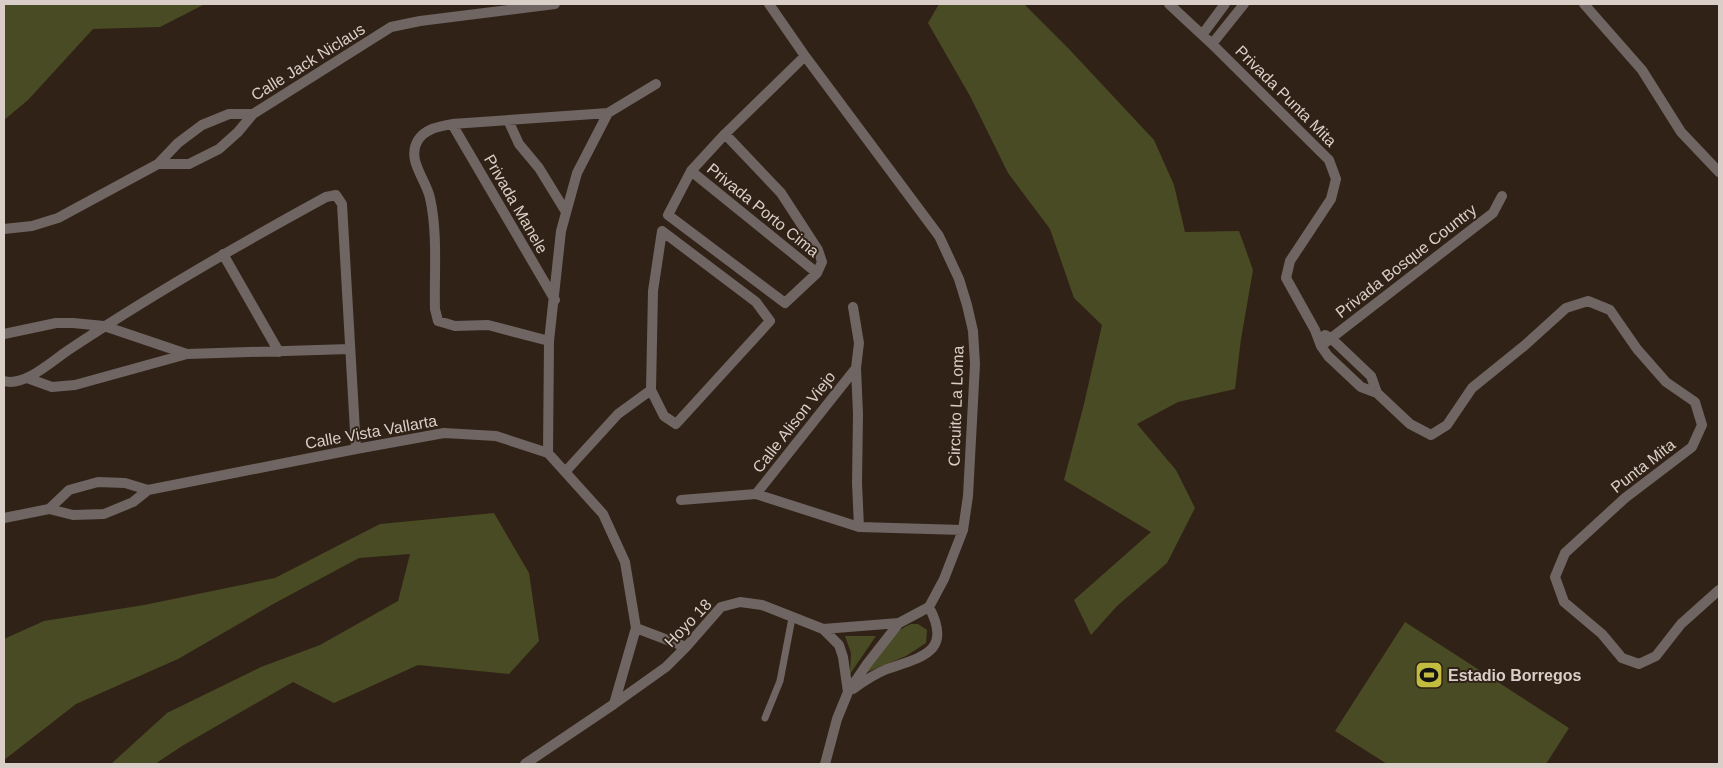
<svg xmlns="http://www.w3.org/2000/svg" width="1723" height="768" font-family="Helvetica,sans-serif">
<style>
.green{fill:#494b24}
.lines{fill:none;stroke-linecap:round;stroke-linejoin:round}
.lane{stroke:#6f6562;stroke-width:7}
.street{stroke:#6f6562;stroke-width:10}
.labels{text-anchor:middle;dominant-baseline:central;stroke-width:4;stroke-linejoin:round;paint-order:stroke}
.street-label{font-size:16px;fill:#d9cfc8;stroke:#312217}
.poi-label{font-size:16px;font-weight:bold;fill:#d9cfc8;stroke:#312217;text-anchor:start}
</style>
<rect width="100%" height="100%" fill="#312217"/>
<path class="green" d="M4 4H205L160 27 93 29 28 100 4 120Z
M939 4H1024L1069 49 1154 140 1174 185 1185 232 1239 231 1253 270 1241 339 1235 389 1178 402 1137 424 1176 470 1195 508 1167 563 1117 606 1091 635 1074 600 1151 532 1064 480 1084 404 1102 325 1074 298 1050 229 1008 173 970 96 928 23Z
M494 513 529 573 539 641 509 674 418 665 334 703 293 682 182 746 155 764H111L167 713 261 667 320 645 398 601 410 554 359 558 275 603 178 659 76 704 4 760V639L44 621 144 605 275 578 380 524Z
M1405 622 1569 728 1546 764H1387L1335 731Z
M911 624H918L927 630 926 643 906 656 865 673C878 656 890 632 911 624Z
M845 636H876L850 674 851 653Z"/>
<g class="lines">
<path class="lane" d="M765 718 780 681 792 618"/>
<path class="street" d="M769 4 805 56 939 236 959 279 967 305 973 331 975 364 968 496 963 530 944 579 929 607 899 623 867 664 848 692 837 719 825 764
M1169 4 1212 44 1329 160 1336 179 1331 199 1290 261 1286 278 1315 330 1321 346 1328 356 1361 387 1377 393 1410 424 1431 435 1447 425 1472 388 1524 346 1566 308 1588 301 1610 310 1637 349 1666 382 1695 402 1702 425 1692 447 1625 498 1565 553 1555 577 1564 602 1602 634 1622 658 1639 664 1656 656 1681 624 1719 590
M1584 4 1642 70 1681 132 1719 172
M1202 35 1225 4
M1212 44 1244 4
M508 120 519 144 539 168 566 212
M452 124 555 300
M725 134 781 193 818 250 822 262 817 273 785 303 668 215 691 171 725 134 805 56
M158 164H189L219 149 238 132 253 114 391 27 420 21 555 4
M691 171 817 273
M4 229 32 226 58 218 158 164 178 143 202 125 229 114H253
M662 231 756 302 770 321 676 424 664 416 651 390 653 291Z
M223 254 279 352
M853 307 859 343 856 368 858 414 857 483 859 527
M4 334 56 323H73L104 326 187 354 349 349
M1325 335 1331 338 1371 376 1377 393
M549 341 488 325 455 326 438 321 435 309C434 273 438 234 430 198 426 179 406 160 418 140 426 128 439 127 452 124L608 113 656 84
M1321 346 1493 213 1502 196
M27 378 52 387 75 385 187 354
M4 381C24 387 51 362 67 351 151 295 238 245 326 197L336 195 342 204 356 449
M548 453 549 341 561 231 577 173 608 113
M566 471 618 414 651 390
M756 494 856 368
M681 500 756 494 859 527 963 530
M49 509 69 490 98 482 125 483 148 490
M4 518 49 509 73 515 104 514 133 502 148 490 356 449 444 433 496 436 548 453 603 514 625 562 636 628 614 704
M636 628 686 647
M823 629 839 645 843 657 848 692
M853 689C864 681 875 674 887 669 922 657 953 652 929 607
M525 764 614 704 666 667 686 647 721 607 740 602 762 605 823 629 899 623"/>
</g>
<defs>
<symbol id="stadium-square" viewBox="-11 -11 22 22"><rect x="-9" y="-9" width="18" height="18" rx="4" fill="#c2bd3f" stroke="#312217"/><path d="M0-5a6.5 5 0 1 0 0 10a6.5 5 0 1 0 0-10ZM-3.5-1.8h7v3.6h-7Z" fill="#111"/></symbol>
</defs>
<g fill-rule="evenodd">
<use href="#stadium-square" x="1413" y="659" width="32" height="32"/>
</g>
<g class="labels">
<g class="street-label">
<text transform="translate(308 62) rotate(-32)">Calle Jack Niclaus</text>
<text transform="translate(1286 96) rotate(45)">Privada Punta Mita</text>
<text transform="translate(516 204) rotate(60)">Privada Manele</text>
<text transform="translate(763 210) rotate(39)">Privada Porto Cima</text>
<text transform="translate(1406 261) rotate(-38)">Privada Bosque Country</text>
<text transform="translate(956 406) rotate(-88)">Circuito La Loma</text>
<text transform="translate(794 422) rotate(-52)">Calle Alison Viejo</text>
<text transform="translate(371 432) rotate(-10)">Calle Vista Vallarta</text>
<text transform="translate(1643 466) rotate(-38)">Punta Mita</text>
<text transform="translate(688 623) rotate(-46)">Hoyo 18</text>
</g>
<g class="poi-label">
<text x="1448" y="675">Estadio Borregos</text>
</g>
</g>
<rect width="1723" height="768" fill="none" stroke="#d9cfc8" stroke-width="10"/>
</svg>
